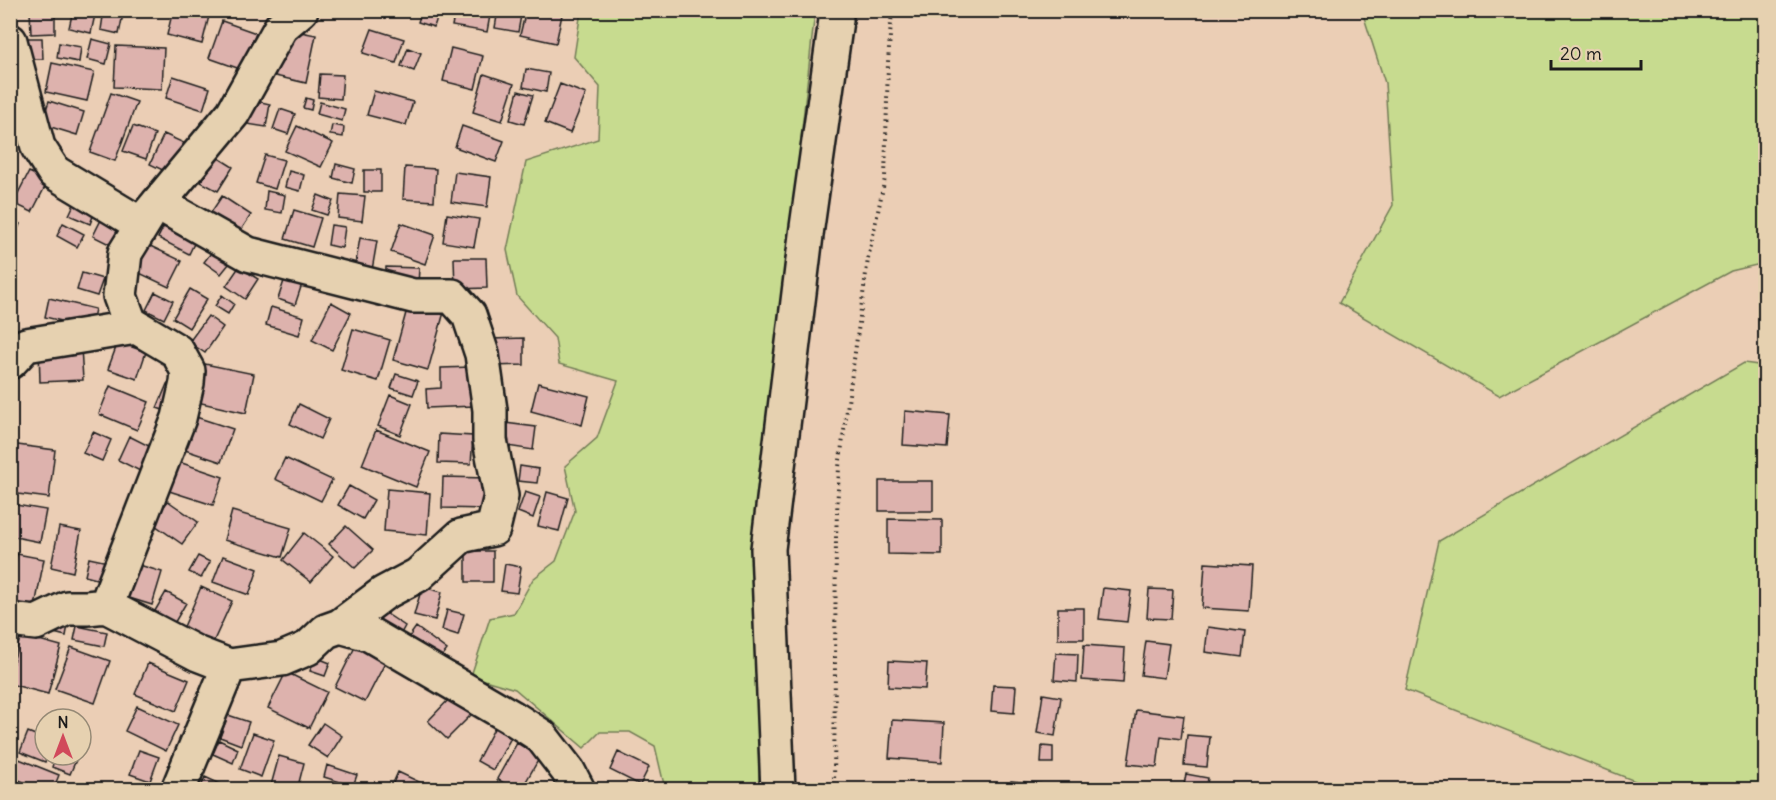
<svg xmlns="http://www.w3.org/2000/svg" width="1776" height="800" font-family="Delius,sans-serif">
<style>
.green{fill:#c7db8f;stroke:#727c56;stroke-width:1.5}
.building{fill:#ddb2ad;stroke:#1c1c1c;stroke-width:1.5}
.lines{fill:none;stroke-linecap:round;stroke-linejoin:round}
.minor-casing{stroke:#1c1c1c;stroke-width:38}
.path{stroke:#1c1c1c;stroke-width:4;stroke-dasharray:1.5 4.5;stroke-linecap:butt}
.minor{stroke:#e6d1b0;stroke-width:33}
</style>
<rect width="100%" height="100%" fill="#ebceb5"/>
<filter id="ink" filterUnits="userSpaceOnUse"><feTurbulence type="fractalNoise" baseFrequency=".0167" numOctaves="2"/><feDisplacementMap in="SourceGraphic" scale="12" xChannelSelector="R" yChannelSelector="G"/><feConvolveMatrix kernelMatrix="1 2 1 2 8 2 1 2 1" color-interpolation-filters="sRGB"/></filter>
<g filter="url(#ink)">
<path class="green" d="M581 11H815L755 554 759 789H665L655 746 630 732H600L584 748 515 689 471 676 490 618 514 613 533 579 556 561 575 511 565 466 597 438 618 381 559 364 555 338 517 296 507 250 526 162 598 139 600 87 574 57Z
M1362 11H1765V263L1731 271 1499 396 1339 303 1393 205 1385 83Z
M1744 363 1765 366V789H1655L1405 690 1439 541Z"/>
<path class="building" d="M30 10H55V33L31 34Z
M73 10H96L91 33 69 28Z
M104 10 123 14 119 34 101 30Z
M173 10H187L209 16 202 44 167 35Z
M422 10 439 12 434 27 418 22Z
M455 10H491L487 32 452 26Z
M498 10H522L518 32 495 28Z
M563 10 556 43 520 35 526 10Z
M222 21 256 33 243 70 209 58Z
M285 29 316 35 306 83 275 76Z
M372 29 404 39 396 63 363 53Z
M20 38H42L43 59H21Z
M92 39 111 44 106 64 87 59Z
M59 43 81 47 79 62 57 58Z
M116 46 164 48 162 89 114 87Z
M408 48 421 53 414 71 401 66Z
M451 48 483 56 475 89 443 81Z
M52 63 94 72 87 101 46 92Z
M526 69 549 73 546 92 523 87Z
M320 74 343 75 341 99 318 97Z
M484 74 514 84 502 121 473 112Z
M173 76 210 88 203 110 166 98Z
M560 84 586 94 570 133 545 123Z
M374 91 413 102 406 125 367 115Z
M518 91 533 95 524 124 510 120Z
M111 93 137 102 115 161 90 152Z
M306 98 313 100 311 110 303 108Z
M252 100 270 104 266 127 247 124Z
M49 101 84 112 77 135 41 124Z
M320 102 345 109 342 121 317 114Z
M280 109 295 114 288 134 273 129Z
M332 125 344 127 343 137 330 135Z
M133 126 155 134 146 159 123 151Z
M297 126 333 143 321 167 285 151Z
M462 126 504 141 496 162 455 147Z
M164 134 186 144 171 174 150 164Z
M10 142H15L10 177Z
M265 155 284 160 275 189 256 183Z
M217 157 233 167 218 191 201 182Z
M336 164 355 169 352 183 333 178Z
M405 167 436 169 434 201 403 199Z
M364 170H381V192H364Z
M289 171 304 175 300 191 285 187Z
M29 172 48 181 32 212 13 203Z
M455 172 491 177 487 207 451 202Z
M267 191 285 195 282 213 265 210Z
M340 194 365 196 362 221 338 218Z
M318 195 333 201 327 215 312 210Z
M222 196 251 215 239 233 210 214Z
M75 202 95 211 90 224 69 215Z
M294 210 321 218 312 247 285 239Z
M104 214 126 224 115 247 93 236Z
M447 214 479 219 474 247 443 242Z
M168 218 199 233 189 254 158 238Z
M10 220 20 224 10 248Z
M63 223 84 234 77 247 57 236Z
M401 223 435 235 425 264 391 252Z
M331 225 345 227 342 248 328 245Z
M360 238 377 241 371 276 354 273Z
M146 244 182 261 169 287 133 270Z
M217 245 234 258 221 274 204 262Z
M454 258H486L487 288 455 289Z
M239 267 258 279 245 299 226 286Z
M386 267 419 268 418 285 385 284Z
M82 273 103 279 97 296 77 290Z
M285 278 302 284 295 305 278 299Z
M190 289 207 299 189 328 173 318Z
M155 292 173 301 164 319 146 310Z
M222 295 234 304 228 314 215 306Z
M49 298 95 309 91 328 45 317Z
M331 302 351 313 332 350 312 340Z
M409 302 444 312 428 370 393 360Z
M271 307 304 317 299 335 266 325Z
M208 316 223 327 205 353 189 342Z
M353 329 390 340 378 381 341 370Z
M524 338V365L492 366 491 339Z
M118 342 146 352 137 379 108 369Z
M81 347 83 380 40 382 39 348Z
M205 364 254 374 246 413 197 402Z
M472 367 474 406 427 408 426 389 441 388V368Z
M396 374 418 381 413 395 391 388Z
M538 383 589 396 582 425 531 411Z
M167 384 178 388 169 412 157 408Z
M110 386 149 402 137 430 99 414Z
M390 395 412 404 400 435 378 426Z
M299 404 329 419 320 439 290 424Z
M905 411 950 415 947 448 903 445Z
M196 417 233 429 221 462 185 450Z
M505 423 536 427 533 450 501 445Z
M376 430 430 452 416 487 362 465Z
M93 432 111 440 102 461 83 453Z
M439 434 473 436 471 464 438 463Z
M129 436 151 447 140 471 118 460Z
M10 444 55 450 49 498 10 493Z
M285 458 332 480 321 501 275 479Z
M176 461 223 477 213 505 166 490Z
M520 466 539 469 537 483 518 481Z
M443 477 487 478 486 509 442 508Z
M879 481H933V511H879Z
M349 486 374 500 363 519 338 505Z
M387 489 430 493 427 535 384 531Z
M525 492 540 497 533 518 518 512Z
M547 492 568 498 559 531 538 526Z
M168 501 198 522 182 544 152 523Z
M10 504 46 510 40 542 10 536Z
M232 511 291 528 282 557 224 540Z
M888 519 942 520V555L888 554Z
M346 526 373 550 355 568 329 544Z
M59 527 81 531 73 572 51 567Z
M304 533 333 556 311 582 283 560Z
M466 551H493V582H466Z
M17 554 44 559 33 617 10 612V587Z
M198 556 210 562 201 578 189 572Z
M223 556 258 569 249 595 213 582Z
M89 558 108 562 104 581 85 576Z
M133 563 162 572 152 605 123 596Z
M1205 563 1252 566 1249 611 1202 608Z
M505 564 521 567 517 593 501 591Z
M201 587 232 601 210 649 180 636Z
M422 587 442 592 435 620 414 615Z
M1103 588 1131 591 1127 622 1099 619Z
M1149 589 1173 590 1171 619 1147 618Z
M166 592 186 603 172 627 152 616Z
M1058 608H1084V639H1058Z
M447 610 464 614 458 635 442 630Z
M384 612 405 626 399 637 377 623Z
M68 625 66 636 50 632Z
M77 626 107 632 104 646 74 640Z
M416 627 447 650 437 663 406 641Z
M1208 627 1245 632 1242 657 1205 652Z
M21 635 61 646 48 694 10 684V672Z
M1146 641 1169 644 1164 678 1141 675Z
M357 643 387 659 365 702 335 687Z
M1084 645 1125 648 1123 683 1082 680Z
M71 647 110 661 95 703 55 689Z
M1056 653 1078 654 1077 682 1054 680Z
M315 657 330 663 325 676 310 671Z
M889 661 927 663 925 689 888 687Z
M148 663 189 680 176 711 135 694Z
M286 672 327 692 309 728 268 708Z
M993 685 1016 686 1014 713 991 711Z
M1043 694 1061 697 1055 736 1037 733Z
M451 697 471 715 447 739 428 721Z
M137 706 178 725 166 751 125 731Z
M1136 710 1184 716 1181 739 1161 736 1157 767 1128 764Z
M228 715 249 722 241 745 220 737Z
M892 720 944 723 942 762 889 758Z
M323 723 342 736 328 758 308 745Z
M496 725 513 734 493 770 477 761Z
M28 732 45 739V755H48L45 762 20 752Z
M253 733 274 740 261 777 240 769Z
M1187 735 1210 737 1207 767 1184 765Z
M219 740 238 749 233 763 213 754Z
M517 743 540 757 521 790H516L497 779Z
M1042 746 1053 747V763H1041Z
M139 750 159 757 150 781 130 774Z
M618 752 649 767 640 785 610 770Z
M56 755H63L76 760 70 774 52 767Z
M279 756 304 763 297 790 270 789Z
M19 759 59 775 53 790H42L12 777Z
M327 765 357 775 353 786 324 777Z
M398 772 432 788 431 790H390Z
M1186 774 1208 778 1206 790H1183Z
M205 777 231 789V790H200Z
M1011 781 1041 784V790H1010Z"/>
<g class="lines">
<defs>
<path id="minor" d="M10 41 38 147 54 172 142 225
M158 203 248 254 413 296H452L469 315 482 354 490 410V440L501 496 493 529 461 536 418 575 384 593 340 626
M10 362 26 345 136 327
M106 606 198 654 229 666
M10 620 36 623 67 608H87L106 606 179 418 187 383 188 371 177 351 130 323 120 296 125 253 149 214 233 113 281 27 301 10
M178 790 229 666 282 659 308 648 326 631 340 626 369 634 513 718 541 736 568 771 578 790
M778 790 768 549 807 227 836 20 835 10"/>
</defs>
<use href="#minor" class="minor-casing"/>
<path class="path" d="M834 790 836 537 839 467 868 259 885 178 888 62 892 10"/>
<use href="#minor" class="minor"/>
</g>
</g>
<rect width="1776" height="800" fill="none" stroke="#e6d1b0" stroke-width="36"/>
<rect x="18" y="18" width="1740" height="764" fill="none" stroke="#1c1c1c" stroke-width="2" filter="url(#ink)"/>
<g transform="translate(63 737)"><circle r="28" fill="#e6d1b0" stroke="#958975" stroke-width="1.5"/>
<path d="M0-4.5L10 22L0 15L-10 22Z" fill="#d1495b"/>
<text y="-9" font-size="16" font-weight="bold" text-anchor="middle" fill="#1c1c1c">N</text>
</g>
<path d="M1551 60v9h90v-9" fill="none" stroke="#1c1c1c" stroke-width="3"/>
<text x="1560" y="60" font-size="18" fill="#1c1c1c" stroke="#e6d1b0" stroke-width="4.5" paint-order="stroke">20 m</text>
</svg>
